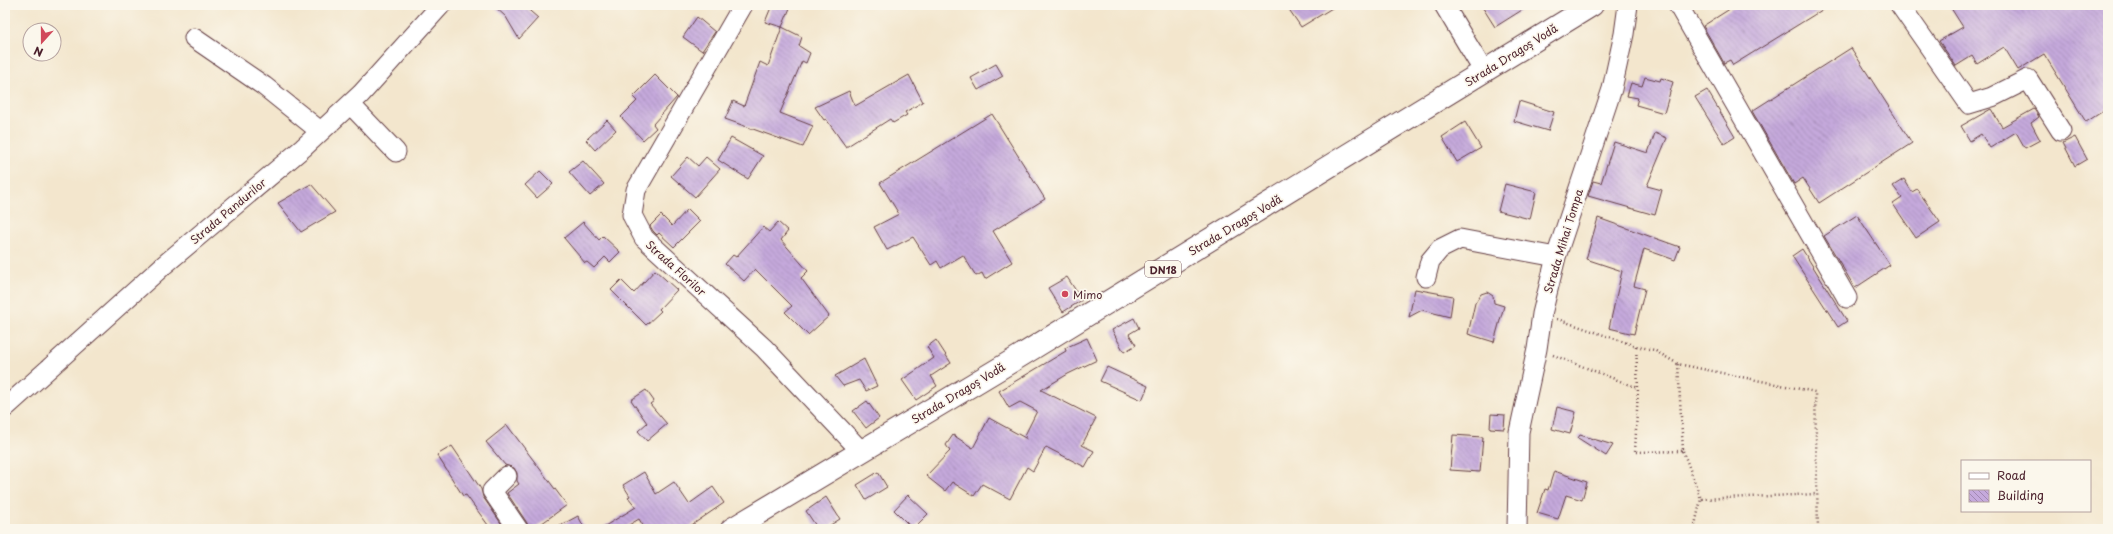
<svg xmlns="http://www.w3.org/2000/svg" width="2113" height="534" font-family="'Playpen Sans',sans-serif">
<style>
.building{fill:url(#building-back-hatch)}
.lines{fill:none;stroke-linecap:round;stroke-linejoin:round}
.minor-casing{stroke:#633d43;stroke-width:21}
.major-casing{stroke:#633d43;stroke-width:24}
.path{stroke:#633d43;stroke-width:2.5;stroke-dasharray:1 3;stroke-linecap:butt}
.minor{stroke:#fff;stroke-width:19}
.major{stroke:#fff;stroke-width:22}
.poi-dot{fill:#d1495b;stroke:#fbf7ec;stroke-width:1.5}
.labels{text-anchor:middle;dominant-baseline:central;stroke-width:3.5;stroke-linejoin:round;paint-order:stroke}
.shield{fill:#fbf7ec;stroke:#7f6065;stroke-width:1}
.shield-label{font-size:10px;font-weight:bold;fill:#4a1f2b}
.street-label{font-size:11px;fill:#4a1f2b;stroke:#fbf7ec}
.poi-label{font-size:11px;fill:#4a1f2b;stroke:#fbf7ec;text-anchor:start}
</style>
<defs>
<pattern id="building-back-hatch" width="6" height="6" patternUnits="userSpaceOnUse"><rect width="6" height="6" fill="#c5a9dc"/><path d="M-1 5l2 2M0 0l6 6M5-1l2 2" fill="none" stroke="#a289b3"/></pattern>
</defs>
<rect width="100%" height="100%" fill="#fbf7ec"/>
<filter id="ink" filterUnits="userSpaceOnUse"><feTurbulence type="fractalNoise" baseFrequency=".025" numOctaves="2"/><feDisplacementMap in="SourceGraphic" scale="8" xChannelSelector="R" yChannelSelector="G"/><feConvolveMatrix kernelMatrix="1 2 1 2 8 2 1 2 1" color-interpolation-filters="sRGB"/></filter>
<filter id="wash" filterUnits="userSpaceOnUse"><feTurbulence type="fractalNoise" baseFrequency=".012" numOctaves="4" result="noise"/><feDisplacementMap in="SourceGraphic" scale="16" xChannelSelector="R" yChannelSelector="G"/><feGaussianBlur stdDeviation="0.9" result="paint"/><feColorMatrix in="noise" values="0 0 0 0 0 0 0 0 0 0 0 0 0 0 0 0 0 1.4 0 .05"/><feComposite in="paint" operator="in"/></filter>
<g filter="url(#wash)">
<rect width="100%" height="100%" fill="#f3e6cd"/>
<g id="blocks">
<path class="building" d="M493 5H523L538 18 519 39 506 17Z
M772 5H782L790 8 782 27 765 22Z
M1286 5H1337L1301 27Z
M1481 5H1530L1495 27Z
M1736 5H1830L1733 65 1730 60 1724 63 1703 26Z
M1949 5H2108V108L2086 122 2044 54 2018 70 2004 47 1977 64 1972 56 1956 66 1939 41 1963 27Z
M697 17 715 32 702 51 683 37Z
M782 27 802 37 799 46 810 53 806 63 802 61 780 113 813 126 803 147 725 119 733 101 744 106 760 62 768 66Z
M1851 48 1912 143 1819 203 1803 178 1794 184 1752 111Z
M996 64 1003 76 978 90 971 78Z
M655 75 677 97 653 124 656 128 643 140 621 117 637 101 633 97Z
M909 75 923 102 905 112 907 115 893 123 890 119 846 147 826 119 824 120 815 107 849 91 855 106Z
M1645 77 1660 81 1661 78 1673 82 1664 113 1636 105 1638 98 1627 96 1631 83 1642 86Z
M1707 90 1735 137 1724 144 1695 97Z
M1519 101 1554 112 1548 131 1514 121Z
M1991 109 2002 127 2034 109 2039 117 2031 123 2040 140 2025 148 2016 132 1990 148 1981 134 1970 141 1961 126Z
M992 114 1045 199 993 231 1012 262 985 279 982 273 976 276 963 255 941 268 937 261 931 265 913 237 887 250 874 227 899 214 880 183Z
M607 120 616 130 595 150 586 140Z
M1465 122 1481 148 1457 162 1442 137Z
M1655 133 1667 138 1647 186 1662 190 1655 215 1588 196 1593 181 1601 183 1614 142 1648 153Z
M2075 137 2087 159 2075 166 2063 143Z
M731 138 763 156 748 179 718 160Z
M688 157 698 166 706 157 720 169 695 197 671 176Z
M583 161 604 184 590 196 569 172Z
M540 171 553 184 537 198 525 185Z
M1904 179 1912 192 1917 189 1940 222 1916 238 1893 204 1902 198 1893 186Z
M311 184 335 212 301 232 278 203Z
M1505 184 1536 192 1530 219 1498 211Z
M688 209 700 221 674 247 659 233 657 235 653 231 650 226 661 215 672 226Z
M1857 215 1890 265 1855 288 1824 236Z
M1598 218 1680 247 1675 260 1644 249 1634 286 1645 289 1634 334 1609 328 1622 271 1586 259Z
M583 222 599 240 603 236 620 252 610 262 605 257 594 268 587 262 585 263 564 238Z
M778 222 788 231 781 240 808 271 801 278 829 316 808 335 785 312 792 306 755 269 744 281 725 264 733 255 736 257 763 227 769 232Z
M1802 249 1847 321 1838 327 1792 256Z
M655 270 677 290 659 309 661 311 646 325 611 290 621 280 634 293Z
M1067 277 1082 300 1063 312 1048 288Z
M1415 289 1453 296 1450 317 1422 310 1409 317Z
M1487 292 1493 296 1494 303 1504 306 1494 342 1468 334 1475 303 1481 294Z
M1134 318 1139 328 1129 334 1136 345 1124 352 1112 330Z
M1087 338 1097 360 1068 374 1041 390 1096 418 1082 445 1094 451 1085 467 1046 447 1033 471 1027 467 1010 499 982 484 974 496 952 482 945 491 926 476 950 451 946 445 953 435 973 448 989 418 1027 439 1025 435 1037 411 1020 402 1009 408 999 391 1066 351 1065 348Z
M936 340 951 363 931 376 937 386 916 400 902 380 934 358 927 347Z
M864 359 877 386 866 391 859 380 843 386 835 376Z
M1107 367 1148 386 1142 400 1100 381Z
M646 390 654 401 650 404 667 424 647 441 638 431 647 423 631 400Z
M867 401 879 418 866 428 853 411Z
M1557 407 1576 412 1570 434 1552 429Z
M1491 414 1505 415 1504 429 1490 428Z
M507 425 567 505 534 529H529L527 523 507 493 519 484 517 481V473L514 468 505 465 486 442Z
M1453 435 1483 437 1480 472 1450 470Z
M1580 435 1613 445 1606 456 1578 438Z
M452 446 481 489 483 497 505 529H491L466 495 463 496 437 455Z
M1554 471 1587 482 1582 500 1566 495 1558 519 1537 513 1545 489 1548 490Z
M644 472 656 494 674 482 689 504 713 487 724 503 686 529H645L639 519 622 529H600L636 507 628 497 630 496 623 485Z
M878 472 887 487 866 500 857 485Z
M908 495 928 514 913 529 894 510Z
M826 497 840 519 824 529H818L806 511Z
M578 516 585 529H554Z"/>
</g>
</g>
<g filter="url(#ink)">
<use href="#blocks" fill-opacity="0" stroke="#633d43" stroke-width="1"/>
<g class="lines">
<defs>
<path id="minor" d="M743 5 636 190 632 215 644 238 764 348 861 451
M1444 5 1484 72
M1678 5 1847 298
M1900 5 1969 104 1992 97 2028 79 2061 131
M194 38 264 86 320 131
M350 104 396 152
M1426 277 1430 261 1440 249 1460 239 1556 257
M5 408 164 265 303 148 361 94 441 5
M507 476 492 491 518 529
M1517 529 1519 432 1537 349 1542 314 1556 257 1612 89 1624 34 1628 5"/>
<path id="major" d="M732 529 1012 361 1592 5"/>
</defs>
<use href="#minor" class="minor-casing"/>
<use href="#major" class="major-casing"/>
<path class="path" d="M1557 319 1636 346 1654 350 1678 364 1815 392 1818 529
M1636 346 1638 388 1635 452 1683 451 1678 364
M1553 355 1638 388
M1683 451 1701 499 1817 494
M1694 529 1701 499"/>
<use href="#minor" class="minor"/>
<use href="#major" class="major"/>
</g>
</g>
<circle class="poi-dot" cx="1065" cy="294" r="4"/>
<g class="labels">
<rect class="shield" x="1145" y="261" width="36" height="16" rx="3"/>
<g class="shield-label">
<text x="1163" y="269">DN18</text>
</g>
<g class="street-label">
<text transform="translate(1511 55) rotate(-32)">Strada Dragoș Vodă</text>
<text transform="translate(228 211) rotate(-40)">Strada Pandurilor</text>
<text transform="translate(1235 225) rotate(-31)">Strada Dragoș Vodă</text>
<text transform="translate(1563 241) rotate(-73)">Strada Mihai Tompa</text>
<text transform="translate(676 268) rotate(42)">Strada Florilor</text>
<text transform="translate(958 393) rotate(-31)">Strada Dragoș Vodă</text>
</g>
<g class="poi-label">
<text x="1073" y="294">Mimo</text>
</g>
</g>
<rect width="2113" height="534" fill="none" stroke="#fbf7ec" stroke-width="20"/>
<rect x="1961" y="460" width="130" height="52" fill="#fbf7ec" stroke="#b4a19f"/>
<rect x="1969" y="473" width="20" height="6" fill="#ffffff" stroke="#b4a19f"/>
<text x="1997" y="480" font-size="12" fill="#4a1f2b">Road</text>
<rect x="1969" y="490" width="20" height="12" fill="url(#building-back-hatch)" stroke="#b4a19f"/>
<text x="1997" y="500" font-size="12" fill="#4a1f2b">Building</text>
<g transform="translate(42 42) rotate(201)"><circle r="19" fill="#fbf7ec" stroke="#b4a19f"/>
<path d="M0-3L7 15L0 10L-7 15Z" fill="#d1495b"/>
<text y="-6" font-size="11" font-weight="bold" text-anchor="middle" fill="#4a1f2b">N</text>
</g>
</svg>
